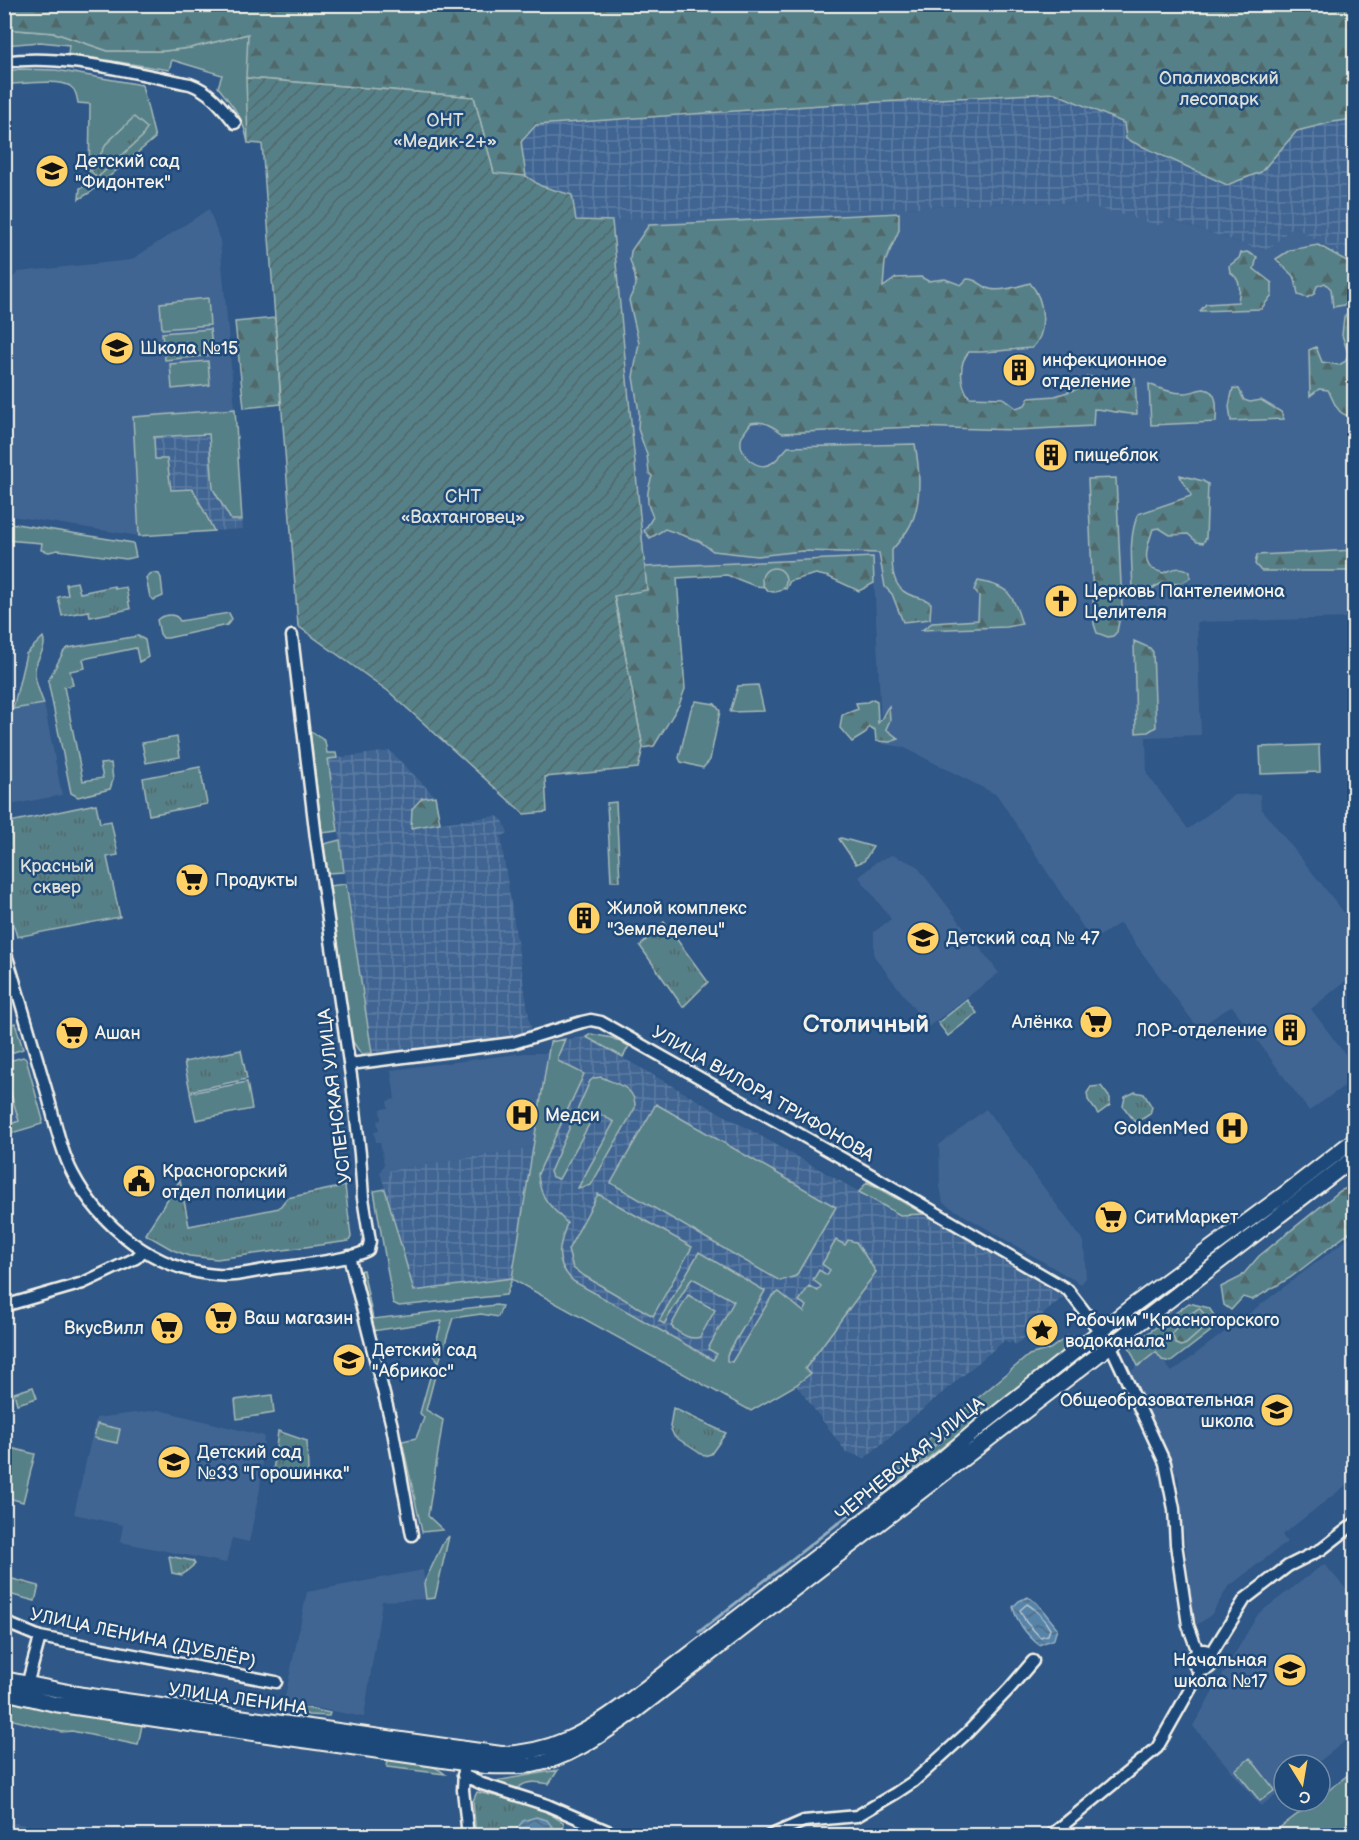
<svg xmlns="http://www.w3.org/2000/svg" width="1359" height="1840" font-family="'Balsamiq Sans',sans-serif">
<style>
.built{fill:#406593}
.industrial{fill:url(#industrial-grid)}
.grass{fill:#568087;stroke:#a5b8b8;stroke-width:1.5}
.forest{fill:url(#forest-firs);stroke:#a5b8b8;stroke-width:1.5}
.park{fill:url(#park-tufts);stroke:#a5b8b8;stroke-width:1.5}
.garden{fill:url(#garden-furrows);stroke:#a5b8b8;stroke-width:1.5}
.water{fill:url(#water-waves);stroke:#96afc2;stroke-width:1.5}
.lines{fill:none;stroke-linecap:round;stroke-linejoin:round}
.shore{stroke:#b5c5ce;stroke-width:1.5}
.stream{stroke:#96afc2;stroke-width:3}
.minor-casing{stroke:#f4f1e8;stroke-width:15}
.major-casing{stroke:#f4f1e8;stroke-width:18}
.minor{stroke:#1f4a7a;stroke-width:10}
.major{stroke:#1f4a7a;stroke-width:14}
.labels{text-anchor:middle;dominant-baseline:central;stroke-width:5;stroke-linejoin:round;paint-order:stroke}
.park-label{font-size:18px;fill:#dce0d9;stroke:#1f4a7a}
.poi-label{font-size:18px;fill:#f4f1e8;stroke:#1f4a7a;text-anchor:start}
.street-label{font-size:18px;fill:#f4f1e8;stroke:#1f4a7a}
.district-label{font-size:24px;font-weight:bold;fill:#f4f1e8;stroke:#1f4a7a}
</style>
<defs>
<pattern id="industrial-grid" width="8" height="8" patternUnits="userSpaceOnUse" patternTransform="scale(1.5)"><rect width="8" height="8" fill="#406593"/><path d="M0 4h8M4 0v8" fill="none" stroke="#5c7ca2"/></pattern>
<pattern id="forest-firs" width="22" height="20" patternUnits="userSpaceOnUse" patternTransform="scale(1.5)"><rect width="22" height="20" fill="#568087"/><path d="M5 1l3.5 6h-7zM16 11l3.5 6h-7z" fill="#50676a"/></pattern>
<pattern id="park-tufts" width="24" height="20" patternUnits="userSpaceOnUse" patternTransform="scale(1.5)"><rect width="24" height="20" fill="#568087"/><path d="M3 7l-1-3M5 7V3M7 7l1-3M15 17l-1-3M17 17v-4M19 17l1-3" fill="none" stroke="#50676a"/></pattern>
<pattern id="garden-furrows" width="10" height="10" patternUnits="userSpaceOnUse" patternTransform="scale(1.5)"><rect width="10" height="10" fill="#568087"/><path d="M-1 1l2-2M0 10L10 0M9 11l2-2" fill="none" stroke="#50676a"/></pattern>
<pattern id="water-waves" width="16" height="10" patternUnits="userSpaceOnUse" patternTransform="scale(1.5)"><rect width="16" height="10" fill="#5783a8"/><path d="M0 5q4-4 8 0t8 0" fill="none" stroke="#516b81"/></pattern>
</defs>
<rect width="100%" height="100%" fill="#2f5787"/>
<filter id="ink" filterUnits="userSpaceOnUse"><feTurbulence type="fractalNoise" baseFrequency=".0167" numOctaves="2"/><feDisplacementMap in="SourceGraphic" scale="12" xChannelSelector="R" yChannelSelector="G"/><feConvolveMatrix kernelMatrix="1 2 1 2 8 2 1 2 1" color-interpolation-filters="sRGB"/></filter>
<g filter="url(#ink)">
<path class="built" d="M1029 202 1083 204 1162 225 1165 218 1261 250 1272 247 1293 226 1354 263V618L1197 622 1201 735 1146 737 1147 774 1188 829 1234 795 1260 794 1261 808 1354 925V974L1311 1009 1354 1066V1079L1309 1111 1232 1006 1198 1028 1120 923 1092 941 997 795 903 747 882 744 873 557 644 567 612 221Z
M209 209 220 241 235 409 133 417 139 536 5 515V287L18 272 131 260Z
M44 704 62 795 5 806V712Z
M892 855 916 865 999 973 928 1027 874 956V932L891 919 859 877 876 862Z
M525 1053H548L534 1147 380 1172 384 1164 380 1142H376L374 1132 379 1131 377 1121 381 1120 380 1109 388 1108 387 1101 395 1099 391 1070Z
M4 1074 19 1122 5 1126H4Z
M986 1109 1084 1242 1086 1278 1081 1284 943 1203 940 1186 939 1145Z
M1354 1234V1479L1282 1535 1287 1542 1228 1587 1211 1615 1197 1625 1193 1617 1178 1475 1161 1488 1157 1460 1146 1428 1119 1384 1122 1378 1156 1352 1172 1372Z
M159 1410 264 1436 260 1489 249 1542 232 1538 226 1563 120 1542 123 1525 74 1514 96 1418Z
M1324 1564 1354 1598V1734L1315 1765H1284V1789L1261 1806 1193 1726 1258 1614Z
M423 1570 426 1599 382 1601 364 1717 284 1702 307 1592Z
M15 1823 62 1832 72 1835H5V1825Z"/>
<path class="industrial" d="M1055 93 1124 123 1261 172 1297 131 1333 122 1354 119V263L1293 226 1272 247 1261 250 1166 218 1162 226 1082 204 1029 202 612 221H576L572 195 541 186 526 176 521 142 536 125 822 105Z
M235 409 243 529 139 536 133 417Z
M390 751 435 796 440 823 497 816 503 820 508 833 501 837 503 853 531 1029 515 1035 372 1053 328 759Z
M586 1037 900 1215 924 1214 1063 1297 1022 1333 1025 1337 1015 1345 1012 1341 1009 1344 1005 1340 865 1458 846 1452 796 1385 751 1411 512 1279 414 1291 380 1172 534 1147 550 1042Z"/>
<path class="grass" d="M4 29 55 33 108 51H164L190 48 248 34V143C243 116 234 108 218 87L222 75 172 60 169 70 68 54 69 45 40 42 5 45Z
M19 69 56 70 142 85 155 138 91 192 79 199 80 188 89 185 90 104 78 103C77 97 76 90 70 86 58 79 25 84 11 84L5 86 4 72Z
M208 298 210 325 162 329 160 303Z
M210 329 213 355 165 360 162 333Z
M208 361 210 385 172 389 170 364Z
M235 409 242 520H231L213 489 209 434 154 437 155 459H167L171 490 193 489 214 531 139 536 133 417Z
M4 522 133 543 136 557 126 559 58 550 49 552 41 550 42 543 5 540Z
M154 573 159 574 161 578 163 596 154 600 150 597 146 578 149 574Z
M229 613 232 619 227 625 168 638H163L160 634 157 620C162 615 173 613 178 618L180 621Z
M138 636 145 640 148 657 139 662 136 648 83 659 85 668 70 671 73 685 64 687 83 781 103 778 100 764 111 763 113 780 110 789 78 797 71 793 48 681 64 651 68 648Z
M43 637C47 648 39 655 36 665 32 676 40 693 44 704L13 709 26 654Z
M758 685 764 711 730 712 738 686Z
M696 701 715 704 720 711 710 760 703 768 681 762 679 758 691 709Z
M310 731 325 741 327 753H336L337 758 328 759 338 831 322 833Z
M177 737 180 757 146 763 142 743Z
M1319 745 1320 772 1261 774 1260 747Z
M340 840 344 872 328 873 324 844Z
M346 884 372 1053 361 1054 349 1036 329 886Z
M15 1023 23 1049 5 1055V1026Z
M591 1034 612 1038 629 1046 623 1057 586 1037Z
M565 1039 558 1056V1061L584 1074 538 1174C540 1200 550 1205 567 1223 559 1246 553 1261 573 1281L713 1360 717 1354 708 1349 734 1301 692 1278 664 1324 659 1321 699 1252 765 1291 727 1355V1361L732 1362 772 1296 779 1292 804 1312 807 1306 799 1301 809 1286 818 1291 821 1286 813 1280 819 1270 827 1275 830 1270 822 1264 836 1240 845 1245 848 1240 856 1242 876 1272 805 1369 810 1374 796 1385 751 1411 512 1279 506 1295 399 1306 393 1303 374 1191 385 1189 414 1291 512 1278 550 1042Z
M23 1057 26 1059 43 1120 42 1124 5 1135V1126L19 1121 5 1074V1062Z
M601 1077C618 1085 636 1087 635 1108L591 1185 578 1188 614 1122 596 1112 559 1179 552 1177 550 1172 590 1081 594 1078Z
M247 1082 252 1109 196 1120 190 1093Z
M656 1104 836 1207 796 1276 780 1281 611 1183Z
M867 1182 924 1214 900 1215 859 1192Z
M598 1194 692 1247 653 1316 581 1274 573 1268 568 1250Z
M363 1270 373 1319 496 1305 502 1306 498 1317 481 1314 453 1318 439 1362 433 1354 442 1321 372 1331 356 1272Z
M688 1295 715 1310 700 1337C691 1341 678 1333 671 1326Z
M1189 1303 1209 1308 1220 1324 1171 1362 1162 1360 1156 1352 1138 1366 1129 1347Z
M1042 1316 1048 1324 1049 1330 1046 1335 1038 1337 1028 1328Z
M1068 1336 1074 1337 1077 1342 882 1494 874 1490 873 1486 1029 1355 1050 1349Z
M437 1368 426 1410 443 1420 428 1516 443 1530 422 1532 402 1441 416 1438 424 1418 420 1413 432 1370Z
M272 1395 274 1413 237 1419 235 1400Z
M97 1424 120 1429 117 1443 94 1438Z
M11 1448 35 1454 23 1502 5 1497V1475Z
M449 1536 435 1598 426 1599 424 1583 443 1543Z
M5 1700 64 1713 142 1725 138 1745 72 1731 62 1732 5 1718Z
M1250 1758 1275 1790 1260 1801 1235 1770Z
M388 1760C406 1762 431 1761 445 1774L387 1767Z
M558 1770 549 1784C538 1782 527 1780 518 1788L489 1784 490 1782Z
M1354 1770V1835H1270L1315 1801H1320V1797Z"/>
<path class="forest" d="M4 5H1354V119L1333 122 1297 131 1261 172 1227 185 1126 139 1124 123 1055 93 822 105 536 125 521 142 526 176 494 174 474 97 246 78 248 34 190 48 164 51H108L55 33 5 29Z
M899 213V230L885 262 883 287 896 278 921 277 928 281 945 279 961 285 967 279C978 279 981 286 990 289 1001 292 1019 286 1030 283 1045 300 1048 333 1032 348 1011 349 990 353 969 352 958 363 960 384 969 397L1003 398 1016 408 1025 405 1029 398 1055 396 1077 389 1087 376 1120 383 1135 378 1137 414C1122 414 1109 410 1094 409L1093 426 1016 430 913 427 782 433C771 425 764 420 751 423 747 429 742 434 741 440 739 455 757 471 770 464 777 461 783 452 788 447L915 444C920 471 923 507 907 531 902 538 897 544 892 550 892 565 891 586 908 594 916 598 923 597 931 603L930 619 903 622 892 594 885 587 879 553 802 551 757 556 713 551 699 541 665 529 650 538 644 531 653 517C645 502 647 491 652 476L649 473 647 455 638 429 639 412 633 377 639 343 629 300 636 285 635 276 630 260 631 251 649 225Z
M1318 245 1354 265V416C1337 417 1335 403 1328 390L1319 389 1310 396 1309 350 1316 347 1322 362 1339 365 1346 361 1348 353 1342 335 1344 317 1349 312V304L1333 307 1331 289 1325 283 1317 286 1314 294 1307 298 1298 295 1295 278 1276 259 1290 250Z
M1247 252 1257 257 1254 269 1272 283V295L1261 309 1200 311 1206 304 1238 302C1240 290 1242 280 1230 272L1229 266 1239 258 1241 253Z
M275 318 281 404 244 408 235 322Z
M1149 384C1162 390 1172 393 1185 393 1192 393 1198 389 1204 389 1220 391 1216 412 1216 422L1151 425Z
M1233 388 1239 389 1244 400 1250 402 1261 400 1281 412 1284 419 1231 421 1229 406Z
M1180 475 1203 481 1208 484 1206 538 1203 543 1197 542 1188 534 1170 535 1159 528 1153 529C1150 538 1142 559 1150 567 1153 570 1159 571 1163 573 1172 569 1182 565 1190 572V578C1174 589 1174 580 1161 584 1149 588 1149 597 1133 588 1132 563 1128 538 1138 514L1191 496C1190 487 1182 484 1180 475Z
M1116 478 1122 606 1117 632 1113 636 1108 637 1097 633 1094 624 1088 479Z
M1354 550V571H1261L1255 564 1257 555Z
M873 557 874 583 859 591 829 577 816 574 790 581 786 589 755 586 727 575 677 578 685 689 679 705 654 746 643 748 614 595 647 589 644 567Z
M978 581C1011 587 1012 594 1022 624L1007 627 922 630 932 623 978 620 979 596 974 590Z
M1134 641 1150 648 1153 652 1156 727 1148 732 1136 733Z
M873 699 877 701 878 723C884 718 884 711 889 706L890 720 886 729 899 739 890 742 876 741 875 730 869 727 865 734 852 742 840 728 842 715 858 709 856 703 867 702Z
M435 796 440 823 411 828 412 809 422 798Z
M1354 1185V1229L1290 1278 1252 1300 1243 1297 1231 1310 1224 1305 1221 1287 1241 1277 1259 1256 1340 1191Z
M1199 1308 1211 1322 1186 1344 1181 1346 1176 1344 1172 1334 1182 1320Z
M287 1704 330 1713 329 1716 309 1715 290 1709Z"/>
<path class="park" d="M134 117 147 128 142 137 97 178 91 171 107 143Z
M762 580a12 12 0 1 1 24 0a12 12 0 1 1-24 0Z
M77 582 80 593 114 586 115 589 126 587 130 609 90 617 89 611 62 616 58 597 68 595 66 584Z
M200 767 207 804 149 815 143 778Z
M616 802 620 881H611L607 803Z
M96 804 100 823 111 821 118 855 107 857 120 917 17 937 5 894V823Z
M841 838 873 847 864 861 856 864 839 839Z
M664 922 708 982 683 1007 640 946Z
M967 1000 977 1013 948 1036 938 1023Z
M241 1050 247 1079 190 1091 184 1062Z
M1101 1086 1110 1098V1105L1098 1114 1088 1100 1087 1093 1091 1087Z
M1135 1092 1144 1094 1152 1107 1150 1114 1136 1123 1123 1106 1125 1097Z
M180 1180 189 1226 279 1208 287 1198 345 1186 351 1237 349 1241 217 1259 189 1256 173 1250 145 1234Z
M33 1387 37 1398 17 1404 14 1393Z
M673 1408 726 1433 711 1454 704 1456 674 1436 670 1427Z
M278 1431 307 1441 308 1472 272 1480Z
M169 1556 193 1561 195 1564 182 1575 172 1573Z
M9 1578 39 1586 35 1601 5 1593Z
M477 1792 535 1805 563 1822 566 1835H476L473 1801Z"/>
<path class="garden" d="M246 78 474 97 494 173 526 176 541 186 572 195 576 220 612 221 647 590 614 596 643 748 638 768 545 777 547 812 524 814 388 691 298 626 262 144 248 143Z"/>
<path class="water" d="M1028 1597 1037 1603 1057 1628 1054 1639 1039 1645C1027 1635 1017 1623 1013 1607L1019 1601Z
M536 1817 547 1820 558 1835H512L523 1821Z"/>
<g class="lines">
<path class="shore" d="M1027 1604C1036 1609 1045 1620 1050 1629L1048 1635 1040 1637 1026 1622 1020 1610Z"/>
<path class="stream" d="M877 1491 953 1430
M699 1632 860 1506"/>
<defs>
<path id="minor" d="M4 62C62 53 133 73 190 84 210 91 222 107 235 123
M4 948C18 991 30 1035 43 1079 52 1107 59 1148 73 1174 101 1227 155 1270 216 1275 234 1277 252 1272 270 1269 291 1266 352 1260 368 1250L370 1241 363 1198 360 1154 352 1083 316 838 292 636
M350 1064 513 1043 582 1022 591 1020 601 1022 863 1170 1068 1290 1111 1346 1165 1463 1174 1509 1176 1544 1188 1625 1198 1652
M349 1256 392 1426 412 1535
M4 1306 83 1283 136 1258 143 1251
M4 1622 40 1637 276 1682
M1193 1660a10 10 0 1 1 20 0a10 10 0 1 1-20 0Z
M1211 1654 1245 1599 1288 1566 1322 1549 1354 1524
M27 1685 40 1637
M464 1770 463 1790 468 1836
M463 1775 482 1784 547 1805 619 1836
M769 1836 804 1821 857 1816 896 1793 914 1781 967 1733 1009 1689 1033 1661
M1050 1836 1157 1748 1201 1670"/>
<path id="major" d="M4 1679 83 1695 501 1754C550 1753 586 1733 625 1704L928 1471 982 1425 1131 1307 1279 1198 1354 1140
M4 1692 55 1704 169 1721 485 1766C501 1766 516 1767 532 1765 571 1758 602 1734 634 1712L1354 1158"/>
</defs>
<use href="#minor" class="minor-casing"/>
<use href="#major" class="major-casing"/>
<use href="#minor" class="minor"/>
<use href="#major" class="major"/>
</g>
</g>
<defs>
<symbol id="school-disc" viewBox="-11 -11 22 22"><circle r="9.5" fill="#ffd166" stroke="#1f4a7a"/><path d="M0-5L7-2L0 1L-7-2ZM-4 1L0 2.5L4 1V4Q0 6-4 4Z" fill="#111"/></symbol>
<symbol id="building-disc" viewBox="-11 -11 22 22"><circle r="9.5" fill="#ffd166" stroke="#1f4a7a"/><path d="M-4-6H4V6H1V3H-1V6H-4ZM-2.5-4.3h1.7v1.8h-1.7ZM.8-4.3h1.7v1.8H.8ZM-2.5-1h1.7V.8h-1.7ZM.8-1h1.7V.8H.8Z" fill="#111"/></symbol>
<symbol id="church-disc" viewBox="-11 -11 22 22"><circle r="9.5" fill="#ffd166" stroke="#1f4a7a"/><path d="M-1.2-6h2.4v3.5h3.3v2.4h-3.3V6h-2.4V-.1h-3.3v-2.4h3.3Z" fill="#111"/></symbol>
<symbol id="supermarket-disc" viewBox="-11 -11 22 22"><circle r="9.5" fill="#ffd166" stroke="#1f4a7a"/><path d="M-6-5.5h2.5l.6 2H6L4.5 2H-2.5L-4.4-4H-6ZM-1.5 3.2a1.3 1.3 0 1 0 .1 0ZM3 3.2a1.3 1.3 0 1 0 .1 0Z" fill="#111"/></symbol>
<symbol id="hospital-disc" viewBox="-11 -11 22 22"><circle r="9.5" fill="#ffd166" stroke="#1f4a7a"/><path d="M-5-5h3v3.5h4V-5h3V5h-3V1.5h-4V5h-3Z" fill="#111"/></symbol>
<symbol id="civic-disc" viewBox="-11 -11 22 22"><circle r="9.5" fill="#ffd166" stroke="#1f4a7a"/><path d="M-.6-6.5H3V-4.5H.6V-3L4-1V1h2V6H-6V1h2V-1L-.6-3ZM-1.2 2.5V6h2.4V2.5Z" fill="#111"/></symbol>
<symbol id="sight-disc" viewBox="-11 -11 22 22"><circle r="9.5" fill="#ffd166" stroke="#1f4a7a"/><path d="M0-6L1.8-2.2L6-1.7L2.9 1.2L3.7 5.4L0 3.3L-3.7 5.4L-2.9 1.2L-6-1.7L-1.8-2.2Z" fill="#111"/></symbol>
</defs>
<g fill-rule="evenodd">
<use href="#school-disc" x="33" y="152" width="38" height="38"/>
<use href="#school-disc" x="98" y="329" width="38" height="38"/>
<use href="#building-disc" x="1000" y="351" width="38" height="38"/>
<use href="#building-disc" x="1032" y="436" width="38" height="38"/>
<use href="#church-disc" x="1042" y="582" width="38" height="38"/>
<use href="#supermarket-disc" x="173" y="861" width="38" height="38"/>
<use href="#building-disc" x="565" y="899" width="38" height="38"/>
<use href="#school-disc" x="904" y="919" width="38" height="38"/>
<use href="#supermarket-disc" x="1077" y="1003" width="38" height="38"/>
<use href="#building-disc" x="1271" y="1011" width="38" height="38"/>
<use href="#supermarket-disc" x="53" y="1014" width="38" height="38"/>
<use href="#hospital-disc" x="503" y="1096" width="38" height="38"/>
<use href="#hospital-disc" x="1213" y="1109" width="38" height="38"/>
<use href="#civic-disc" x="120" y="1162" width="38" height="38"/>
<use href="#supermarket-disc" x="1092" y="1198" width="38" height="38"/>
<use href="#supermarket-disc" x="202" y="1299" width="38" height="38"/>
<use href="#supermarket-disc" x="148" y="1309" width="38" height="38"/>
<use href="#sight-disc" x="1023" y="1311" width="38" height="38"/>
<use href="#school-disc" x="330" y="1341" width="38" height="38"/>
<use href="#school-disc" x="1258" y="1391" width="38" height="38"/>
<use href="#school-disc" x="155" y="1443" width="38" height="38"/>
<use href="#school-disc" x="1271" y="1651" width="38" height="38"/>
</g>
<g class="labels">
<g class="park-label">
<text x="1219" y="78">Опалиховский<tspan x="1219" dy="21">лесопарк</tspan></text>
<text x="445" y="120">ОНТ<tspan x="445" dy="21">«Медик-2+»</tspan></text>
<text x="463" y="496">СНТ<tspan x="463" dy="21">«Вахтанговец»</tspan></text>
<text x="57" y="866">Красный<tspan x="57" dy="21">сквер</tspan></text>
</g>
<g class="poi-label">
<text x="75" y="161">Детский сад<tspan x="75" dy="21">"Фидонтек"</tspan></text>
<text x="140" y="348">Школа №15</text>
<text x="1042" y="360">инфекционное<tspan x="1042" dy="21">отделение</tspan></text>
<text x="1074" y="455">пищеблок</text>
<text x="1084" y="591">Церковь Пантелеимона<tspan x="1084" dy="21">Целителя</tspan></text>
<text x="215" y="880">Продукты</text>
<text x="607" y="908">Жилой комплекс<tspan x="607" dy="21">"Земледелец"</tspan></text>
<text x="946" y="938">Детский сад № 47</text>
<text x="1073" y="1022" text-anchor="end">Алёнка</text>
<text x="1267" y="1030" text-anchor="end">ЛОР-отделение</text>
<text x="95" y="1033">Ашан</text>
<text x="545" y="1115">Медси</text>
<text x="1209" y="1128" text-anchor="end">GoldenMed</text>
<text x="162" y="1171">Красногорский<tspan x="162" dy="21">отдел полиции</tspan></text>
<text x="1134" y="1217">СитиМаркет</text>
<text x="244" y="1318">Ваш магазин</text>
<text x="1065" y="1320">Рабочим "Красногорского<tspan x="1065" dy="21">водоканала"</tspan></text>
<text x="144" y="1328" text-anchor="end">ВкусВилл</text>
<text x="372" y="1350">Детский сад<tspan x="372" dy="21">"Абрикос"</tspan></text>
<text x="1254" y="1400" text-anchor="end">Общеобразовательная<tspan x="1254" dy="21">школа</tspan></text>
<text x="197" y="1452">Детский сад<tspan x="197" dy="21">№33 "Горошинка"</tspan></text>
<text x="1267" y="1660" text-anchor="end">Начальная<tspan x="1267" dy="21">школа №17</tspan></text>
</g>
<g class="street-label">
<text transform="translate(763 1094) rotate(30)">УЛИЦА ВИЛОРА ТРИФОНОВА</text>
<text transform="translate(335 1096) rotate(-97)">УСПЕНСКАЯ УЛИЦА</text>
<text transform="translate(910 1459) rotate(-39)">ЧЕРНЕВСКАЯ УЛИЦА</text>
<text transform="translate(143 1638) rotate(12)">УЛИЦА ЛЕНИНА (ДУБЛЁР)</text>
<text transform="translate(238 1699) rotate(8)">УЛИЦА ЛЕНИНА</text>
</g>
<g class="district-label">
<text x="866" y="1024">Столичный</text>
</g>
</g>
<rect width="1359" height="1840" fill="none" stroke="#1f4a7a" stroke-width="24"/>
<rect x="12" y="12" width="1335" height="1816" fill="none" stroke="#f4f1e8" stroke-width="2" filter="url(#ink)"/>
<g transform="translate(1302 1783) rotate(169)"><circle r="28" fill="#1f4a7a" stroke="#748da6" stroke-width="1.5"/>
<path d="M0-4.5L10 22L0 15L-10 22Z" fill="#ffd166"/>
<text y="-9" font-size="16" font-weight="bold" text-anchor="middle" fill="#f4f1e8">С</text>
</g>
</svg>
